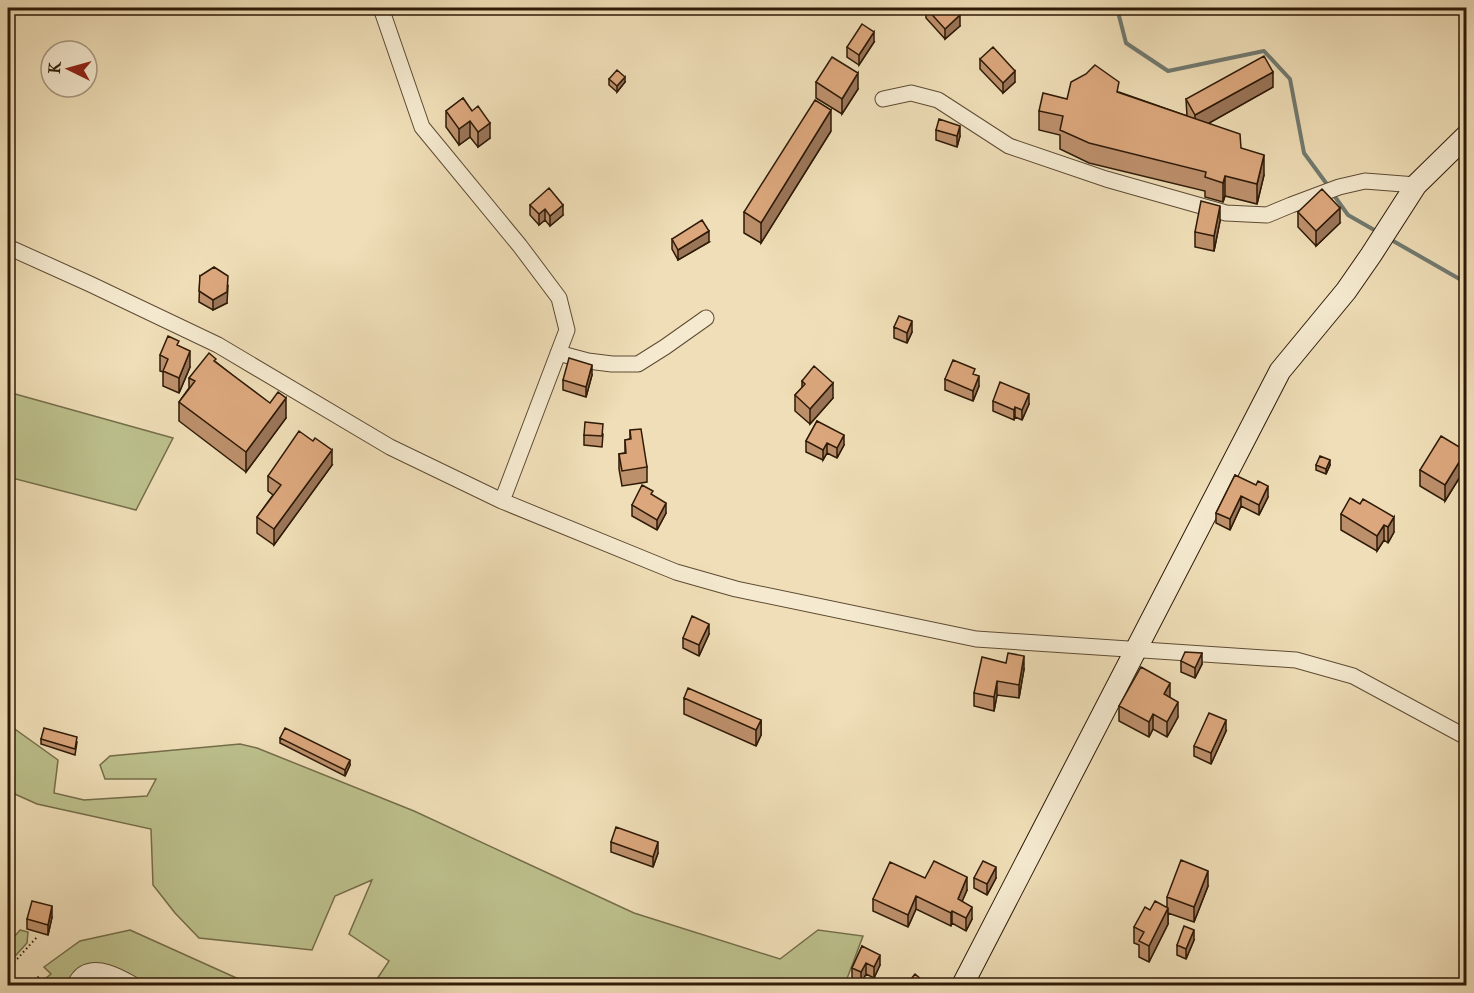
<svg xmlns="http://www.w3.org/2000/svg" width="1474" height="993" font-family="'IM FELL French Canon',serif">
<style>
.green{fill:#bcc08c;stroke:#756d4a;stroke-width:1.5}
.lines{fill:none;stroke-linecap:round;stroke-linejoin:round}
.stream{stroke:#717a71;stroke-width:4}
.street-casing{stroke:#5e4b33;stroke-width:17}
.secondary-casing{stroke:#2e1a07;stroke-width:23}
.path{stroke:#2e1a07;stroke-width:2;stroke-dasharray:1.5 3;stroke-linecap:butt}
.street{stroke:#f5ead0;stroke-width:15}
.secondary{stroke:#f5ead0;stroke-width:21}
.wall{fill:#bd906c;stroke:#2e1a07;stroke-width:1.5}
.shaded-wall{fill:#9a7558;stroke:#2e1a07;stroke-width:1.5}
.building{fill:#dca77d;stroke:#2e1a07;stroke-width:1.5}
</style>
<rect width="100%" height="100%" fill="#efdeb7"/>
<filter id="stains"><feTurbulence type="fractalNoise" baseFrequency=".00333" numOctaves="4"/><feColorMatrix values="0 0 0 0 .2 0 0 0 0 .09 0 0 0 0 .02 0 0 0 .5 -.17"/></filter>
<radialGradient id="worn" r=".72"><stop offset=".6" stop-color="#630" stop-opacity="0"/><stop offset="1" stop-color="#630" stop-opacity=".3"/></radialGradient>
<path class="green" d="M8 392 173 438 136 510 8 477Z
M12 727 58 760 54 793 84 800 147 796 156 779H105L100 765 110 756 240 744 257 748 414 811 634 913 780 959 818 930 863 936 845 984 848 985H373L389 961 349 934 372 880 335 896 312 950 199 938 175 913 153 885 151 829 37 804 8 791V731Z
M20 930 28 932 27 943 8 964V944Z
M130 930 252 985 36 986 51 974 44 967 80 941Z"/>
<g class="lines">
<path class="stream" d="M1117 8 1126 43 1168 71 1264 51 1290 79 1304 153 1329 187
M1333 194 1348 215 1376 231
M1388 238 1463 281 1466 313"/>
<defs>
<path id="street" d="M381 8 422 127 520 246 559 298 567 330 502 501
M883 99 911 93 938 100 1009 146 1106 179 1226 213 1267 215 1291 205 1339 187 1365 181 1416 185
M8 247 90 284 218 345 390 447 502 501 676 572 736 589 976 639 1296 660 1353 676 1466 737
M558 353 588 361 612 364H638L665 347 706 318
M74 986C76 982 80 976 83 974 99 964 121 978 136 986"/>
<path id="secondary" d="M962 986 1280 371 1346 291 1371 255 1416 185 1466 136"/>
</defs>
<use href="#street" class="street-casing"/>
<use href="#secondary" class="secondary-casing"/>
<path class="path" d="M8 969 37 937
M27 986 41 975"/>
<use href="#street" class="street"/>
<use href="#secondary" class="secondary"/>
</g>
<path class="wall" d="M926 8 960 26 945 39 926 18Z
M874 42 859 65 847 57V47Z
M980 59 1015 82 1003 93 980 69Z
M609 79 625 82 617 92 609 85Z
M816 82 858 89 842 114 816 98Z
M1273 87 1209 123 1241 148 1264 175 1257 204 1225 196 1223 202 1205 197V191L1089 163 1060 149V135L1039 130V111L1067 99 1119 92 1187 116 1186 99Z
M463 98 490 138 478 147 470 137 459 145 446 127V111Z
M936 130 960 136 957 147 936 140Z
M831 131 761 243 744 233V212Z
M530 205 563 215 550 226 545 220 539 225 530 215Z
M1298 212 1340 223 1316 246 1298 227Z
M1220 221 1214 251 1195 247V232Z
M672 239 709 242 678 260 672 249Z
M200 276 227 303 213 310 199 302Z
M894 327 912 332 907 343 894 338Z
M179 346 190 367 179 393 163 386V372L160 371V355Z
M216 362 286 418 246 472 179 421V402L189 388V378Z
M592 375 586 397 563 390V380Z
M945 379 979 386 973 401 945 390Z
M802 381 833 398 810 424 795 411V395L802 388Z
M993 401 1029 404 1022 420 1015 417 1014 420 993 411Z
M817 421 844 445 837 458 827 453 823 460 806 452V441Z
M630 430 647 467V482L622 486 619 469V454L625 453V440L630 439Z
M603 434 602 447 584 445V435Z
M332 465 274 545 257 533V517L273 495 268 491V476Z
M1316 465H1330L1326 474 1316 470Z
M1466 467 1445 501 1420 486V470Z
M1235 475 1268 497 1259 515 1241 506 1230 530 1216 523V513Z
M1360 504 1394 532 1388 543 1384 540 1377 551 1341 530V514Z
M632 505 666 513 657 530 632 516Z
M709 634 699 656 683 648V638Z
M1181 661 1202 664 1195 678 1181 672Z
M1024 669 1019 698 997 695 994 711 974 706V693Z
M684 698 761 720V735L756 746 684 714Z
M1170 698 1178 717 1167 737 1153 729 1149 737 1119 721V706Z
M1226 731 1211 764 1194 756V746Z
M280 738 350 765 345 776 280 743Z
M41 739 77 742 75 755 41 744Z
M611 842 658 853 653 867 611 852Z
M925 878 967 890 962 901 972 919 966 931 952 923 951 926 916 909 908 927 873 911V899Z
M974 878H996L987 895 974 888Z
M1208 886 1194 922 1168 913V924L1149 962 1139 957V945L1134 943V927L1150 910 1167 908V897Z
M52 917 48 935 27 929V919Z
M1194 940 1186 959 1177 955V945Z
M862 946 880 965 874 978 866 974 861 983 852 978V968Z"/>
<path class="shaded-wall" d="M960 15V26L945 39V29Z
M874 32V42L859 65V55Z
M1015 71V82L1003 93V83Z
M1273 72V87L1195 131V115Z
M858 73V89L842 114V99Z
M625 77V82L617 92V86Z
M831 110V131L761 243V223Z
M470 121V137L459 145V129Z
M490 123V138L478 147V132Z
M960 126V136L957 147V136Z
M1264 155V175L1257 204V184Z
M1225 176V196L1223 202V183Z
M563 205V215L550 226V216Z
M1220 206V221L1214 251V236Z
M1340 208V223L1316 246V231Z
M545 209V220L539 225V214Z
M709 231V242L678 260V250Z
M228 286 227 303 213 310V300Z
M912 321V332L907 343V333Z
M190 351V367L179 393V378Z
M592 365V375L586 397V387Z
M979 376V386L973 401V391Z
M833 383V398L810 424V409Z
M1029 394V404L1022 420V410Z
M286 398V418L246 472V452Z
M1015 407V417L1014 420V410Z
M844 435V445L837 458V448Z
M827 443V453L823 460V450Z
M332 450V465L274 545V529Z
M1466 451V467L1445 501V485Z
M1330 460V465L1326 474V469Z
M1268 486V497L1259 515V505Z
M1241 496V506L1230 530V519Z
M666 503V513L657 530V520Z
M1394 517V532L1388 543V527Z
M1384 525V540L1377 551V536Z
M709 624V634L699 656V645Z
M1202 653V664L1195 678V668Z
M1024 656V669L1019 698V685Z
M997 681V695L994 711V697Z
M1170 683V698L1164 694Z
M1178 702V717L1167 737V722Z
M1153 714V729L1149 737V722Z
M761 720V735L756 746V730Z
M1226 720V731L1211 764V753Z
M350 760V765L345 776V770Z
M658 842V853L653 867V857Z
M996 867V878L987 895V884Z
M1208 871V886L1194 922V907Z
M967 877V890L958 911V899Z
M916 896V909L908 927V915Z
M52 906V917L48 935V925Z
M972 907V919L966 931V918Z
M1168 908V924L1149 962V946Z
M952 911V923L951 926V913Z
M1194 930V940L1186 959V949Z
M880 955V965L874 978V967Z
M866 963V974L861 983V972Z"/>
<path class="building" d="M926 8H952L960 15 945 29Z
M862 24 874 32 859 55 847 47Z
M993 47 1015 71 1003 83 980 59Z
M1264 56 1273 72 1195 115 1186 99Z
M832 57 858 73 842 99 816 82Z
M1095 65 1119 82 1117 92 1240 134 1241 148 1264 155 1257 184 1225 176 1223 183 1205 177 1206 172 1089 143 1060 130 1063 116 1039 111 1043 93 1067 99 1071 82 1086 74Z
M617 70 625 77 617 86 609 79Z
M463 98 472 111 478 106 490 123 478 132 470 121 459 129 446 111Z
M815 100 831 110 761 223 744 212Z
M939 119 960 126 957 136 936 130Z
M549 188 563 205 550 216 545 209 539 214 530 205Z
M1322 189 1340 208 1316 231 1298 212Z
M1201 201 1220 206 1214 236 1195 232Z
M702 220 709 231 678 250 672 239Z
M214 267 228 276 227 292 213 300 199 291 200 276Z
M899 316 912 321 907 333 894 327Z
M168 336 179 341 177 345 190 351 179 378 163 371 168 359 160 355Z
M209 353 216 359 214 361 270 403 278 392 286 398 246 452 179 402 195 381 189 378Z
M569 358 592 365 586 387 563 380Z
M953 360 975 369 973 374 979 376 973 391 945 379Z
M814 366 833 383 810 409 795 395 805 384 802 381Z
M1000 382 1029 394 1022 410 1015 407 1014 410 993 401Z
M817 421 844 435 837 448 827 443 823 450 806 441Z
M585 422 603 424 602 436 584 435Z
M641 429 647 467 622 471 619 454 626 453 625 440 631 439 630 430Z
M299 431 313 441 315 438 332 450 274 529 257 517 281 485 268 476Z
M1441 436 1466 451 1445 485 1420 470Z
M1320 456 1330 460 1326 469 1316 465Z
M1235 475 1256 485 1258 481 1268 486 1259 505 1241 496 1230 519 1216 513Z
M642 485 653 491 651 494 666 503 657 520 632 505Z
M1350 498 1360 504 1363 499 1394 517 1388 527 1384 525 1377 536 1341 514Z
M692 616 709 624 699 645 683 638Z
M1185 652 1202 653 1195 668 1181 661Z
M1008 653 1024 656 1019 685 997 681 994 697 974 693 982 657 1006 663Z
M1141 667 1170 683 1164 694 1178 702 1167 722 1153 714 1149 722 1119 706Z
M688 688 761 720 756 730 684 698Z
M1209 713 1226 720 1211 753 1194 746Z
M44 728 77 737 75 749 41 739Z
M285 728 350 760 345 770 280 738Z
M616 827 658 842 653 857 611 842Z
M1181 860 1208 871 1194 907 1167 897Z
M934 861 967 877 958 899 972 907 966 918 952 911 951 913 916 896 908 915 873 899 890 862 925 878Z
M983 861 996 867 987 884 974 878Z
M32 901 52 906 48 925 27 919Z
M1155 901 1168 908 1149 946 1139 941 1144 932 1134 927 1145 907 1150 910Z
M1184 926 1194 930 1186 949 1177 945Z
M862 946 880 955 874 967 866 963 861 972 852 968Z
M915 974 929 986H907L906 985Z"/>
<rect width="1474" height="993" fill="none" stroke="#efdeb7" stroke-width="30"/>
<rect x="9" y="9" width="1456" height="975" fill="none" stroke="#2e1a07" stroke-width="3"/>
<rect x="15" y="15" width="1444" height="963" fill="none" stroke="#2e1a07" stroke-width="1.5"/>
<g transform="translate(69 69) rotate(275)"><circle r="28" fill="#f5ead0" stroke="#a59780" stroke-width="1.5"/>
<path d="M0-4.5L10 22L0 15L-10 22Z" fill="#8f2418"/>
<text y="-9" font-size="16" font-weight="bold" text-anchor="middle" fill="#2e1a07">K</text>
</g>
<rect width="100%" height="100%" filter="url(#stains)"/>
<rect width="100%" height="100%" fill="url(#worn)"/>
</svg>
